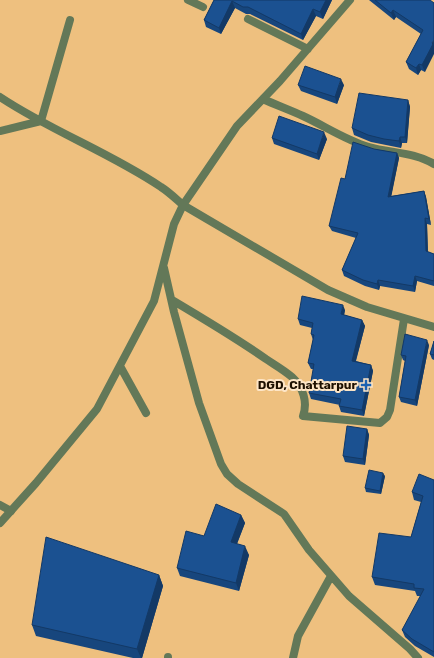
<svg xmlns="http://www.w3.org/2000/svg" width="434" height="658" font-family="Rubik,sans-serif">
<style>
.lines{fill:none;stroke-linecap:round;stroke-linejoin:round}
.lane{stroke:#637858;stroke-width:8}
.street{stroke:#637858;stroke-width:8}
.wall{fill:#17467d}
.shaded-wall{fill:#133966}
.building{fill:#1b5191;stroke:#133966}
.poi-dot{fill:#1c62b2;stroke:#fde5c6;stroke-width:1.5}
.labels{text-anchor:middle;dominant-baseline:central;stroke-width:4;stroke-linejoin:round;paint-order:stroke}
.poi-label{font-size:12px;font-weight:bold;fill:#1d1000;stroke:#fde5c6;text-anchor:end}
</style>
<rect width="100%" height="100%" fill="#eec07f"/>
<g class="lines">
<path class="lane" d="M0 505 11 511"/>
<path class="street" d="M188 0 203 7
M248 19 308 49
M0 97C51 131 111 153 161 187 169 192 176 199 183 205L328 290 367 307 434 327
M263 99C276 105 290 110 303 116 325 126 345 140 369 147 390 153 415 152 434 164
M0 131 41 121 70 20
M164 268 174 312 199 403 221 464 227 474 238 484 284 514 309 550 349 596 410 649 418 658
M172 300C204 319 236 338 266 359 275 365 284 370 292 377 303 387 308 402 303 416L380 423 387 417 390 410 404 319
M120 366 146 413
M0 523 36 483 97 409 154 301 174 224 183 205 237 126 280 81 350 0
M168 657V658
M293 658 298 636 331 576"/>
</g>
<path class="wall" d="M214 0H332L323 19 316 16 303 40 250 14H246L235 8 221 34 206 27 204 20Z
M369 0H430L425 72 421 70 418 75 409 69 406 62 421 34 396 17 394 20Z
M298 85H344L337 104 301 91Z
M408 100 410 107 407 143H402L401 148 371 142 354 135 352 128Z
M272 138 327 139 319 160 274 144Z
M374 149 397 153 399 158 391 196 424 191 426 197 431 225 427 224 428 252 434 254V286L417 281 415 292 380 286 379 290 365 286 344 276 342 270 356 238 332 231 329 226 345 179Z
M345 310 344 315 362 320 365 326 356 361 371 365 373 371 364 416 341 412 339 406 340 405 311 399 309 393 314 369H311L308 363 313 340 311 334 312 328 300 325 298 319Z
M434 341V360L432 359 430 354Z
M429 345 417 406 401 402 399 397 405 361 403 360 401 355Z
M367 429 369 435 365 465 345 462 343 456Z
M385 476 381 494 366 492 365 488Z
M434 480V657L415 646 405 637 402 630 421 596H417L415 591 375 585 372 577 411 537 421 502 414 500 412 492Z
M241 515 245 523 237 544 249 555 239 591 180 576 177 568 204 536Z
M159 575 163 586 142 658H133L36 636 32 625Z"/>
<path class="shaded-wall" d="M326 0H332L323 19 320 12Z
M232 1 235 8 221 34 219 28Z
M313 9 316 16 303 40 301 34Z
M393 10 396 17 394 20 391 13Z
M434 40V54L425 72 422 65 432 43Z
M419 64 421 70 418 75 416 68Z
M341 79 344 85 337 104 335 97Z
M408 100 410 107 407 143 405 137Z
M324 132 327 139 319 160 317 154Z
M400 137 402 143 401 148 399 141Z
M397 153 399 158 390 203 388 197Z
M424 191 426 197 431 225 429 219Z
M425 218 427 224 428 257 426 251Z
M415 276 417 281 415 292 413 286Z
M378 280 380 286 379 290 377 284Z
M343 305 345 310 343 320 341 314Z
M362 320 365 326 354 367 352 361Z
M427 340 429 345 417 406 415 400Z
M371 365 373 371 364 416 362 410Z
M367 429 369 435 365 465 363 459Z
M383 473 385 476 381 494 380 491Z
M241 515 245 523 234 551 231 542Z
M245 546 249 555 239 591 236 583Z
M159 575 163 586 142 658H141L137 649Z"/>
<path class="building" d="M214 0H326L320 12 313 9 301 34 248 7H243L232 1 219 28 204 20Z
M375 0H430L434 3V40L432 43 433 44 422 65 419 64 416 68 406 62 423 30 393 10 391 13Z
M305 66 341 79 335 97 298 85Z
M359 93 408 100 405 137H400L399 141 384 139 368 135 352 128Z
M279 116 324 132 317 154 272 138Z
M353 142 374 149 397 153 388 197 424 191 429 219 425 218 426 251 434 254V281L415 276 413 286 378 280 377 284 363 280 342 270 358 233 329 226 341 178 345 179Z
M302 296 343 305 341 314 362 320 352 361 371 365 362 410 339 406 341 399 309 393 314 364 308 363 314 335 311 334 313 323 298 319Z
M405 334 427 340 415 400 399 397 406 356 401 355Z
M434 341V355L430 354Z
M347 426 367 429 363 459 343 456Z
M369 470 383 473 380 491 365 488Z
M419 474 434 480V652L412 639 402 630 424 589 414 588V584L372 577 379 533 411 537 423 496 412 492Z
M216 504 241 515 231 542 245 546 236 583 177 568 186 531 204 536Z
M46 537 159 575 137 649 32 625Z"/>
<path class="poi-dot" d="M364 379h4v4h4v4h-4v4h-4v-4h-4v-4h4z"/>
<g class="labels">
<g class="poi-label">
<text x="357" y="385">DGD, Chattarpur</text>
</g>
</g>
</svg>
